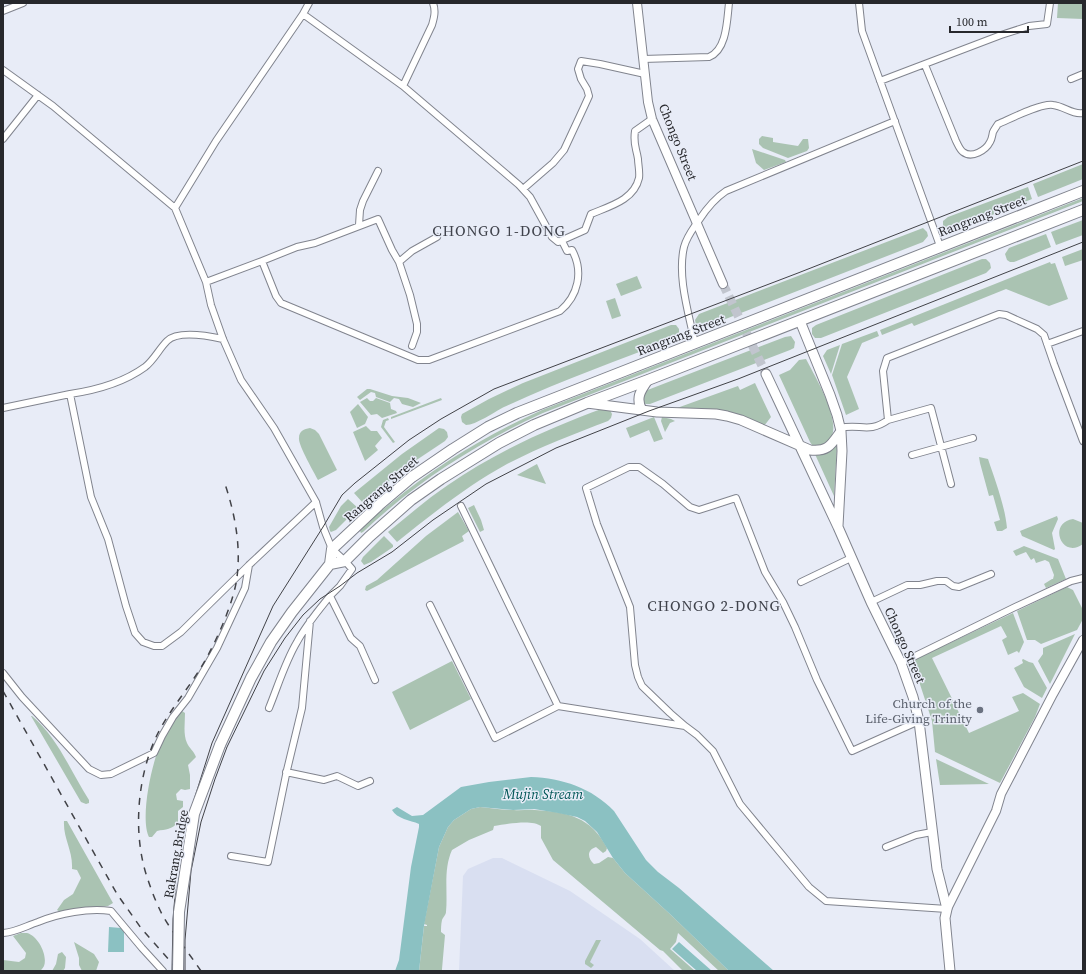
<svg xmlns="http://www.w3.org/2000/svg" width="1086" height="974" font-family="'Source Serif 4',serif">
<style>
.built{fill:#d9dff1}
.green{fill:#aac3b2}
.water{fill:#8bc1c2}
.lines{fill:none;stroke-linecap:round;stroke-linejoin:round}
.secondary-tunnel{stroke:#c1c5ce;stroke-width:9;stroke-dasharray:9 4.5;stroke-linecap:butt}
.minor-casing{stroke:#81848e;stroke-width:8}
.tertiary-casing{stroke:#81848e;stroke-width:10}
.secondary-casing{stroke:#81848e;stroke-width:11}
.primary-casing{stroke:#81848e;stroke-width:12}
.minor{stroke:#fff;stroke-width:6}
.tertiary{stroke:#fff;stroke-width:8}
.secondary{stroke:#fff;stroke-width:9}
.primary{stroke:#fff;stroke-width:10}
.tram{stroke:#424348;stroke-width:1}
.rail{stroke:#424348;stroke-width:1.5;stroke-dasharray:7 7;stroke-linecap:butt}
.primary-bridge-casing{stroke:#81848e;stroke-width:12;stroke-linecap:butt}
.primary-bridge{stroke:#fff;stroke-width:10}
.worship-dot{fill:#6b7280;stroke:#e8ecf7;stroke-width:1.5}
.labels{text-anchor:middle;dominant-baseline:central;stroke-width:3;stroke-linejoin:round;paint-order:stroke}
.street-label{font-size:13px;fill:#27282c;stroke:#e8ecf7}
.worship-label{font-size:13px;fill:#5b616d;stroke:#e8ecf7;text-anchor:end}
.water-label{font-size:14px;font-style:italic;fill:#015657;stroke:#e8ecf7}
.quarter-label{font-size:15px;letter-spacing:1px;fill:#40434c;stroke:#e8ecf7}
</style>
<rect width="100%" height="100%" fill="#e8ecf7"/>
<path class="built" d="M493 858H502L570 891 640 939 675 971H459L463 876 468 869Z"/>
<path class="green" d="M1058 3H1083V19L1057 18Z
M762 136 773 138V142L798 146 803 139H808L809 148 807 151 788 158 763 148 759 144V139Z
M752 149 785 160 786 162 764 170 756 163Z
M1083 164V179L1038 197 1033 184Z
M1028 187 1032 199 952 231H947L943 227V221L948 217Z
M1083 198V201L543 413C477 443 416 482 363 532L361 533 360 531C368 521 381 511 391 503 437 465 488 434 542 410Z
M1083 220V235L1056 245 1051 232Z
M923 228 927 232 928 236 923 242 705 327 700 328 696 325 695 320 699 314Z
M1046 234 1051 247 1014 262H1010L1007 260 1005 254 1009 248Z
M1083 249V260L1065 266 1062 257Z
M982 259H986L990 263 991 268 986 273 821 338H815L812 334V328L816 325Z
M1050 262 1051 264 1055 263 1068 299 1049 306 1006 289 914 326 912 323 882 335 880 330Z
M637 276 642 288 621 296 616 284Z
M615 298 621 316 612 319 606 301Z
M671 325H676L679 329V334L676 338C619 360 560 381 504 407 494 412 476 425 466 425L462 422 461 417 462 414 489 399 523 383Z
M877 331 879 336 862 343 847 377 859 409 846 415 832 375 842 344Z
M791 336 795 342 794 348 790 350 650 404H646L643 403 641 396 645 391 785 337Z
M840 345 831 374 823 356 827 350Z
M806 359C814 375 847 428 827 442 822 446 818 446 812 445L810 442 779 375 790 370 799 360Z
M755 383 771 417 764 426C735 411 709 410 677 408L738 386 740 390Z
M367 389H370L392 396 408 398 421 403 413 407 402 404 399 399 394 398 390 402 376 397 375 393 371 392 360 400 357 397Z
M367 398 370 401H373L376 398 390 403 391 409 396 411 397 413 382 418 377 414 371 415 360 402Z
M441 398 442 400 391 419V417Z
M358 404 368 417 365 424 357 428 350 412Z
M604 408 610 410 612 414 611 418 608 421C574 434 540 447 507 464 467 486 432 514 397 542L388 532C408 516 427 499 448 485 496 452 549 428 604 408Z
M654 417 663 439 654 442 649 430 630 438 626 428Z
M662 417 671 419 675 421 670 423 665 432 661 421Z
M388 418 389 420 386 421 384 427 395 442 393 443 381 427 383 420Z
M366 426 371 431H377L382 438 375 446 378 450 365 461 353 432Z
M310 428 315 430 319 434 337 470 318 480C314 472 298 445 299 438 299 431 304 429 310 428Z
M439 428 444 429 447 432 448 437 445 441 409 465 363 503 354 493 402 454Z
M835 445 837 447 834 496 814 452Z
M979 457 988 459C995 480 1005 506 1007 528L1002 531H997L994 522 1000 520 993 495 989 496 980 463Z
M537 464 546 484 517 475Z
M348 499 358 508 336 530 331 532 330 531 329 527 341 506Z
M474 505 481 520 484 530 480 532 468 508Z
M458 512 469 531 462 536 464 541 367 591 365 590 366 586 377 580 426 536Z
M1057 516 1058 519 1052 533 1055 549 1054 550 1022 536 1020 531Z
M1073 519 1083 523V544C1062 560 1047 523 1073 519Z
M384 536 393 545V547L371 562 364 565 361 561 363 557Z
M1024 546 1058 559 1066 579 1046 588 1044 584 1052 579H1053L1054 575 1049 562 1045 560 1036 563 1034 558 1031 560 1026 552 1016 556 1013 551Z
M1067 587 1073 590 1083 610V619L1077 630 1041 644 1035 640H1027L1017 611Z
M1013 613 1024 642 1019 653 1017 651 1008 655 1002 640 1007 637 1001 626 932 658 969 733 1019 711 1012 697 1023 693 1040 704 1035 717 1000 783 935 752 932 721 913 663 914 660Z
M1075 634 1050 684 1038 661 1043 654V648Z
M1023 659 1029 662 1033 663 1047 688 1042 698 1024 687 1014 668 1023 663 1022 660Z
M452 661 471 699 410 730 392 692Z
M182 711 185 713C185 723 183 734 187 743 189 748 194 751 196 757L188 765 190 775V789L185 790 181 789 176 794 177 800 183 801V807L178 811V822C172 830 166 829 157 831L152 837H149C140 819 151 767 159 748 164 736 172 724 179 713Z
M31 716H32C58 738 71 772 89 800V803L86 804 81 802Z
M936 759 989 784 940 785Z
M480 807C491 808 503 810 514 810 521 811 528 809 535 810 568 812 591 817 607 848L606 851 603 853 596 847C586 850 588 859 594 864L599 863 608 857 613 858 625 873 671 915 729 971H719L678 933 676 942 670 949 695 971H683L663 951 660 950 553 860 541 838V826C532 819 506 824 494 826L493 830 469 840 452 850C443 870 448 891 446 912 446 915 443 917 442 920 441 924 441 929 441 932L445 935 442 969V971H419L424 926H427V925L424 924 439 847 448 827 454 820 471 809Z
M64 821H67L113 903 108 906 60 912 57 910 64 900 73 894 81 878 77 870 72 869C73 850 63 839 64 821Z
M21 933C23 933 25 933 27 933 38 936 48 955 44 966 43 968 42 969 40 971H3V960L19 962 25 958 26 953 13 936Z
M596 940H601L590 962 594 965 591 968 585 964V961Z
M74 942 94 954 99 962 96 971H82L79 965V958Z
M62 952 66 957 65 968 63 971H52L56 964 58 954Z"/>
<path class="water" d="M531 777C562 778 592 788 614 811L646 860 658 872 679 888 774 971H729L671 915 625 873 613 858 597 832 585 821 577 817 558 813 534 809 513 810 480 807 471 809 454 820 448 827 439 847 424 926 419 971H395L399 960 411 867 419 827V824C410 820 397 819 392 810L397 807 412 816 423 815 461 787 489 782Z
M109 927 121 928 124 932V952H108Z
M679 942 712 971H697L672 949Z"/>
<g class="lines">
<path class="secondary-tunnel" d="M723 284 766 374"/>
<defs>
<path id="minor" d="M433 3C436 11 434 18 432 25L403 86 519 185 530 197 552 237 558 242 585 230 591 214C610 206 634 200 639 178 640 172 638 164 638 159 636 147 633 144 635 131L652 119
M859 3 862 31 940 246
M3 11 23 3
M303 14 309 3
M643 59 709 57C727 50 727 20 729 3
M925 65 956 141C958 145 960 150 963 152 972 159 986 150 990 142 992 139 992 136 993 132 994 130 996 127 998 124 1010 119 1041 103 1053 105 1064 106 1072 115 1083 113
M3 70 53 106 175 208 206 282 211 305 223 339 241 380 274 428 316 502 323 527 332 549 345 561 352 569 340 586 330 596 351 638 360 646 375 680
M1071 79 1083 74
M880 81 1001 35 1029 26 1047 24 1050 3
M3 139 38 95
M523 189 553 163 564 150 584 107 589 96 587 89 581 79 578 69 581 61 600 64 645 74
M175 208 216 141 303 14 403 86
M359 225 360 210 363 201 378 171
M262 261 297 247 315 243 378 219 392 250 399 262 410 295 417 324V332L412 346
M399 262 412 251 437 237
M206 282 262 261 276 296 281 303 418 360H429L560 311C578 296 584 272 572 250L567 251 562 241
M695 344C689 314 677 277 684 247 687 236 693 229 699 220 707 208 714 199 726 191L895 121
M1047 344 1083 331
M70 394C97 390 123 383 145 367 154 360 159 349 167 341 178 330 209 336 223 339
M3 408 70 394 91 497 108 539 126 606 135 633 143 642 154 646H162L181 632 249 565 316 502
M888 420 931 408 951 484
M840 428C860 423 868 434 888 420L883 371 887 358 999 314 1006 315 1037 329 1044 335 1054 364 1083 441
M912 455 973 438
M461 506 558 706
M801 582 851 558
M871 602 907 585H920L937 581H946L953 586 959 587 991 574
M430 605 495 738 558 706 685 726 697 735 713 751 740 804 809 887 826 901 947 909
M901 663 1013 608 1071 581 1083 578
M3 673 22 697 89 769 101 775 111 774 154 753 162 736 173 717 188 698 217 648 245 588 249 565
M269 708C278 686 285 662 297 642 306 625 318 611 330 596
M685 726 670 713 642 686 638 677 635 665 630 607 597 524 586 488 629 467H639L663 484 690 507 699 510 736 498 765 572 783 602 795 627 817 680 852 751 919 721
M286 772 324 780 337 776 358 786 370 781
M886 847 916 835 932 832
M231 856 268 862 287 770 302 708 310 621
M3 933C16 932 26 926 38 922 60 913 88 908 111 911L142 948 163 971"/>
<path id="tertiary" d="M637 3 648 102 652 119 723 284
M947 909 996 811 1001 794 1053 694 1083 640"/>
<path id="secondary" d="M800 321 830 395 837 415 841 431 842 451 838 526
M766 374 838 527 871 602 901 663 913 697 919 721 937 869 947 909 945 918 950 971
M587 403 657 412 716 414 727 416 741 420 810 450C828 452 831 445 841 431
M642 410C635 398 641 390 648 380"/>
<path id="primary" d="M330 564 345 561 369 537 411 500 441 479 499 443 534 425 587 403 648 380 1083 210
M220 745 251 678 271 642 292 612 330 564 332 549 379 505 412 477 453 449 488 427 517 413 1083 191"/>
</defs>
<use href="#minor" class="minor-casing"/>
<use href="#tertiary" class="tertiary-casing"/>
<use href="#secondary" class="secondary-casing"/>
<use href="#primary" class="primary-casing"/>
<use href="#minor" class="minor"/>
<use href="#tertiary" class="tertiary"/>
<use href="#secondary" class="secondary"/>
<use href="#primary" class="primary"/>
<path class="tram" d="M172 971 173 919 177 872 186 825 212 743 273 606 323 527 342 495 355 483 409 440 441 419 494 389 798 273 1083 161
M185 971V940L191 871 201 822 215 779 227 747 264 671 285 638 303 615 320 599 340 586 357 573 392 552 433 520 486 484 556 448 649 411 738 379 1083 242"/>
<path class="rail" d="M3 691 117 894 141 928 179 971
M201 971C189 953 174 935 163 916 157 905 152 892 148 880 132 835 137 775 158 733 170 710 187 690 200 669 214 647 234 603 237 577 241 546 235 514 225 484"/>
<defs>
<path id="primary-bridge" d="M178 971 179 912 194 814 220 745"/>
</defs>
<use href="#primary-bridge" class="primary-bridge-casing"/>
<use href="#primary-bridge" class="primary-bridge"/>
</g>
<circle class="worship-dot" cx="980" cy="710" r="4"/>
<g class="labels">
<g class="street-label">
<text transform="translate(678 142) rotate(68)">Chongo Street</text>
<text transform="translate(982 216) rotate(-21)">Rangrang Street</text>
<text transform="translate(681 335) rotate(-21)">Rangrang Street</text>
<text transform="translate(381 489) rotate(-41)">Rangrang Street</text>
<text transform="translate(905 645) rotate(66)">Chongo Street</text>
<text transform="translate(176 854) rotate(-80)">Rakrang Bridge</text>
</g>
<g class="worship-label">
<text x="972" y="703">Church of the<tspan x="972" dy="15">Life-Giving Trinity</tspan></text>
</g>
<g class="water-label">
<text x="543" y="794">Mujin Stream</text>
</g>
<g class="quarter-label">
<text x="499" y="230">CHONGO 1-DONG</text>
<text x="714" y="605">CHONGO 2-DONG</text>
</g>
</g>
<rect width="1086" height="974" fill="none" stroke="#27282c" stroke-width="8"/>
<path d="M950 26v6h78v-6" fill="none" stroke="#27282c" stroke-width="2"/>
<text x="956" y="26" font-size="12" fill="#27282c" stroke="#e8ecf7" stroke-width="3" paint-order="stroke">100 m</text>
</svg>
